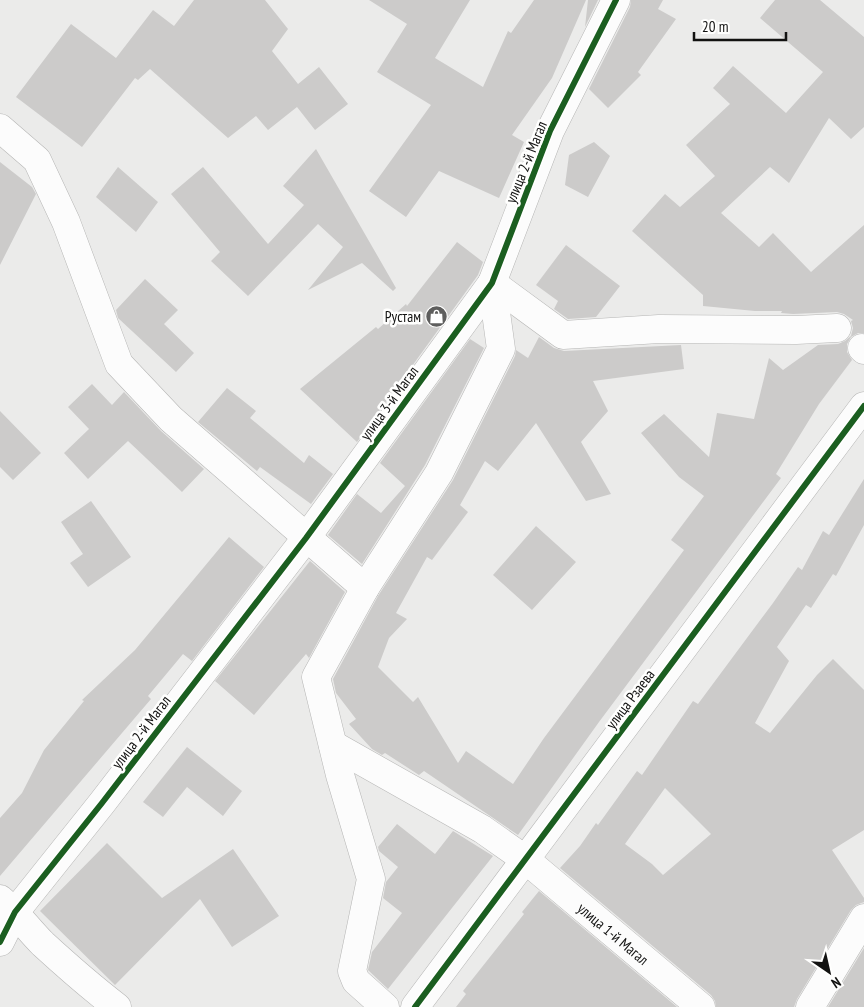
<svg xmlns="http://www.w3.org/2000/svg" width="864" height="1007" font-family="'PT Sans Narrow',sans-serif">
<style>
.building{fill:#cccbca;fill-rule:evenodd}
.lines{fill:none;stroke-linecap:round;stroke-linejoin:round}
.minor-casing{stroke:#b6b6b5;stroke-width:29}
.minor{stroke:#fcfcfc;stroke-width:28}
.cycleway-casing{stroke:#fffffe;stroke-width:9}
.cycleway{stroke:#1b5e20;stroke-width:6}
.labels{text-anchor:middle;dominant-baseline:central;stroke-width:5;stroke-linejoin:round;paint-order:stroke}
.street-label{font-size:15px;fill:#121211;stroke:#fffffe}
.poi-label{font-size:15px;fill:#121211;stroke:#fffffe;text-anchor:end}
</style>
<rect width="100%" height="100%" fill="#ebebea"/>
<path class="building" d="M194 0H265L288 29 272 51 298 84 319 67 348 104 315 130 297 107 268 130 256 116 228 138 150 69 138 80 135 78 82 147 16 97 71 24 116 58 153 10 174 26Z
M369 0H470L435 58 483 87 508 31 511 33 534 0H586L552 78 512 135 524 142 499 198 439 171 406 217 369 191 431 105 377 72 407 24Z
M588 0H598L585 27Z
M631 0H663L658 9 676 19 638 72 641 75 608 108 589 89 630 7Z
M775 0H820L864 37V127L851 139 829 118 789 183 770 167 721 213 759 247 773 233 811 272 864 225V333H858L851 337 847 344V352L852 360 819 404 776 474 781 478 599 722 518 835 424 771 419 775 385 753 382 755 372 749 349 724 356 719 336 693 333 679 378 596 453 480 515 356 516 350 528 358 539 337 554 348 564 351 681 345 684 369 593 381 608 411 581 442 611 494 586 501 536 423 498 471 485 461 460 505 468 512 432 560 427 557 396 613 407 619 389 638 378 667 413 702 418 697 458 763 466 751 513 784 544 738 684 550 671 540 704 496 679 477 641 433 664 414 709 457 717 413 754 419 769 358 783 370 818 345 838 344 845 341 851 336 853 328 851 321 853 320 844 314 837 312 793 314 781 313 782 311H755L703 306V295L632 231 665 194 680 207 715 176 686 145 730 104 713 88 733 66 786 113 823 72 760 18Z
M594 142 610 156 588 197 565 185 569 155Z
M316 149 396 288 393 291 362 263 308 290 343 247 318 224 248 296 211 261 220 252 171 194 203 167 268 244 304 205 283 186Z
M0 162 32 187 36 194 0 265Z
M118 167 158 202 136 232 96 197Z
M457 242 483 262 478 275 357 442 300 389 376 327 378 329 406 304 407 306Z
M566 245 620 286 596 317 568 319 554 309 558 301 536 285Z
M145 279 178 310 164 324 194 353 176 372 118 318 116 310Z
M470 339 484 348 425 465 362 564 328 535 357 494 381 513 405 486 380 463Z
M92 384 112 405 124 392 161 431 204 469 182 492 128 441 88 479 64 453 89 429 68 407Z
M227 388 256 411 250 418 304 463 309 455 333 474 311 504 260 467 257 471 198 422Z
M0 411 41 453 13 480 0 467Z
M864 479V525L836 576 833 574 811 608 806 605 777 647 789 661 755 723 770 733 817 675 833 659 864 690V830L832 850 864 898V902L856 905 851 910 797 999 794 1007H716L715 1001 711 995 560 868 580 846 596 823 598 825 637 771 642 775 693 701 698 704 773 603 798 567 802 570 823 531 829 535ZM665 788 711 834 663 875 652 864 625 844Z
M91 501 131 557 88 587 70 563 83 554 61 522Z
M536 526 576 562 532 610 493 575Z
M229 537 264 567 192 661 183 654 148 696 151 699 0 876V818L22 793 44 750 84 701 82 700 135 650Z
M310 561 345 592 309 658 306 654 254 715 215 681Z
M187 747 242 791 223 816 187 787 163 817 143 802Z
M397 824 435 854 453 831 493 856 388 989 368 970 372 952 402 913 383 898 386 882 398 867 379 851 378 847Z
M107 843 162 898 233 849 279 916 232 947 200 899 115 985 40 911Z
M539 891 677 1007H456L466 994 463 991 524 914 522 912Z
M864 948V1007H828Z"/>
<g class="lines">
<defs>
<g id="minor">
<path d="M0 128 37 160 66 222 119 364 171 419 365 588"/>
<path d="M492 283 563 335 659 329 796 330 837 328"/>
<path d="M862 348 864 350"/>
<path id="s1" d="M333 745 482 829 526 860 701 1007"/>
<path d="M0 899C17 913 28 929 43 944 67 966 91 987 117 1007"/>
<path d="M0 942 15 912 102 803 306 538 492 283"/>
<path d="M385 1007 356 981 352 971 371 879 340 775 316 677 365 588 439 473 501 349 492 283 550 131 616 0"/>
<path d="M415 1007 864 406"/>
<path d="M810 1007 864 918"/>
</g>
</defs>
<use href="#minor" class="minor-casing"/>
<use href="#minor" class="minor"/>
<defs>
<path id="cycleway" d="M0 942 15 912 102 803 306 538 492 283 550 131 616 0
M415 1007 864 406"/>
</defs>
<use href="#cycleway" class="cycleway-casing"/>
<use href="#cycleway" class="cycleway"/>
</g>
<defs>
<symbol id="shop-disc" viewBox="-11 -11 22 22"><circle r="9.5" fill="#5e5e5d" stroke="#fffffe"/><path d="M-5-2.5h2.3a2.7 3.5 0 0 1 5.4 0H5L5.5 6h-11ZM-1.5-2.5h3a1.5 2.3 0 0 0-3 0Z" fill="#fff"/></symbol>
</defs>
<g fill-rule="evenodd">
<use href="#shop-disc" x="424" y="304" width="25" height="25"/>
</g>
<g class="labels">
<g class="street-label">
<text transform="translate(526 162) rotate(-68)">улица 2-й Магал</text>
<text transform="translate(389 403) rotate(-54)">улица 3-й Магал</text>
<text transform="translate(630 699) rotate(-53)">улица Рзаева</text>
<text transform="translate(141 732) rotate(-53)">улица 2-й Магал</text>
<text stroke="none"><textPath href="#s1" startOffset="339">улица 1-й Магал</textPath></text>
</g>
<g class="poi-label">
<text x="421" y="316">Рустам</text>
</g>
</g>
<g transform="translate(829 972) rotate(146)" stroke="#fffffe" stroke-width="4" paint-order="stroke">
<path d="M0-4L9 19L0 12L-9 19Z" fill="#121211"/>
<text y="-8" font-size="14" font-weight="bold" text-anchor="middle" fill="#121211">N</text>
</g>
<path d="M694 32v8h92v-8" fill="none" stroke="#121211" stroke-width="2.5"/>
<text x="702" y="32" font-size="15" fill="#121211" stroke="#fffffe" stroke-width="4" paint-order="stroke">20 m</text>
</svg>
